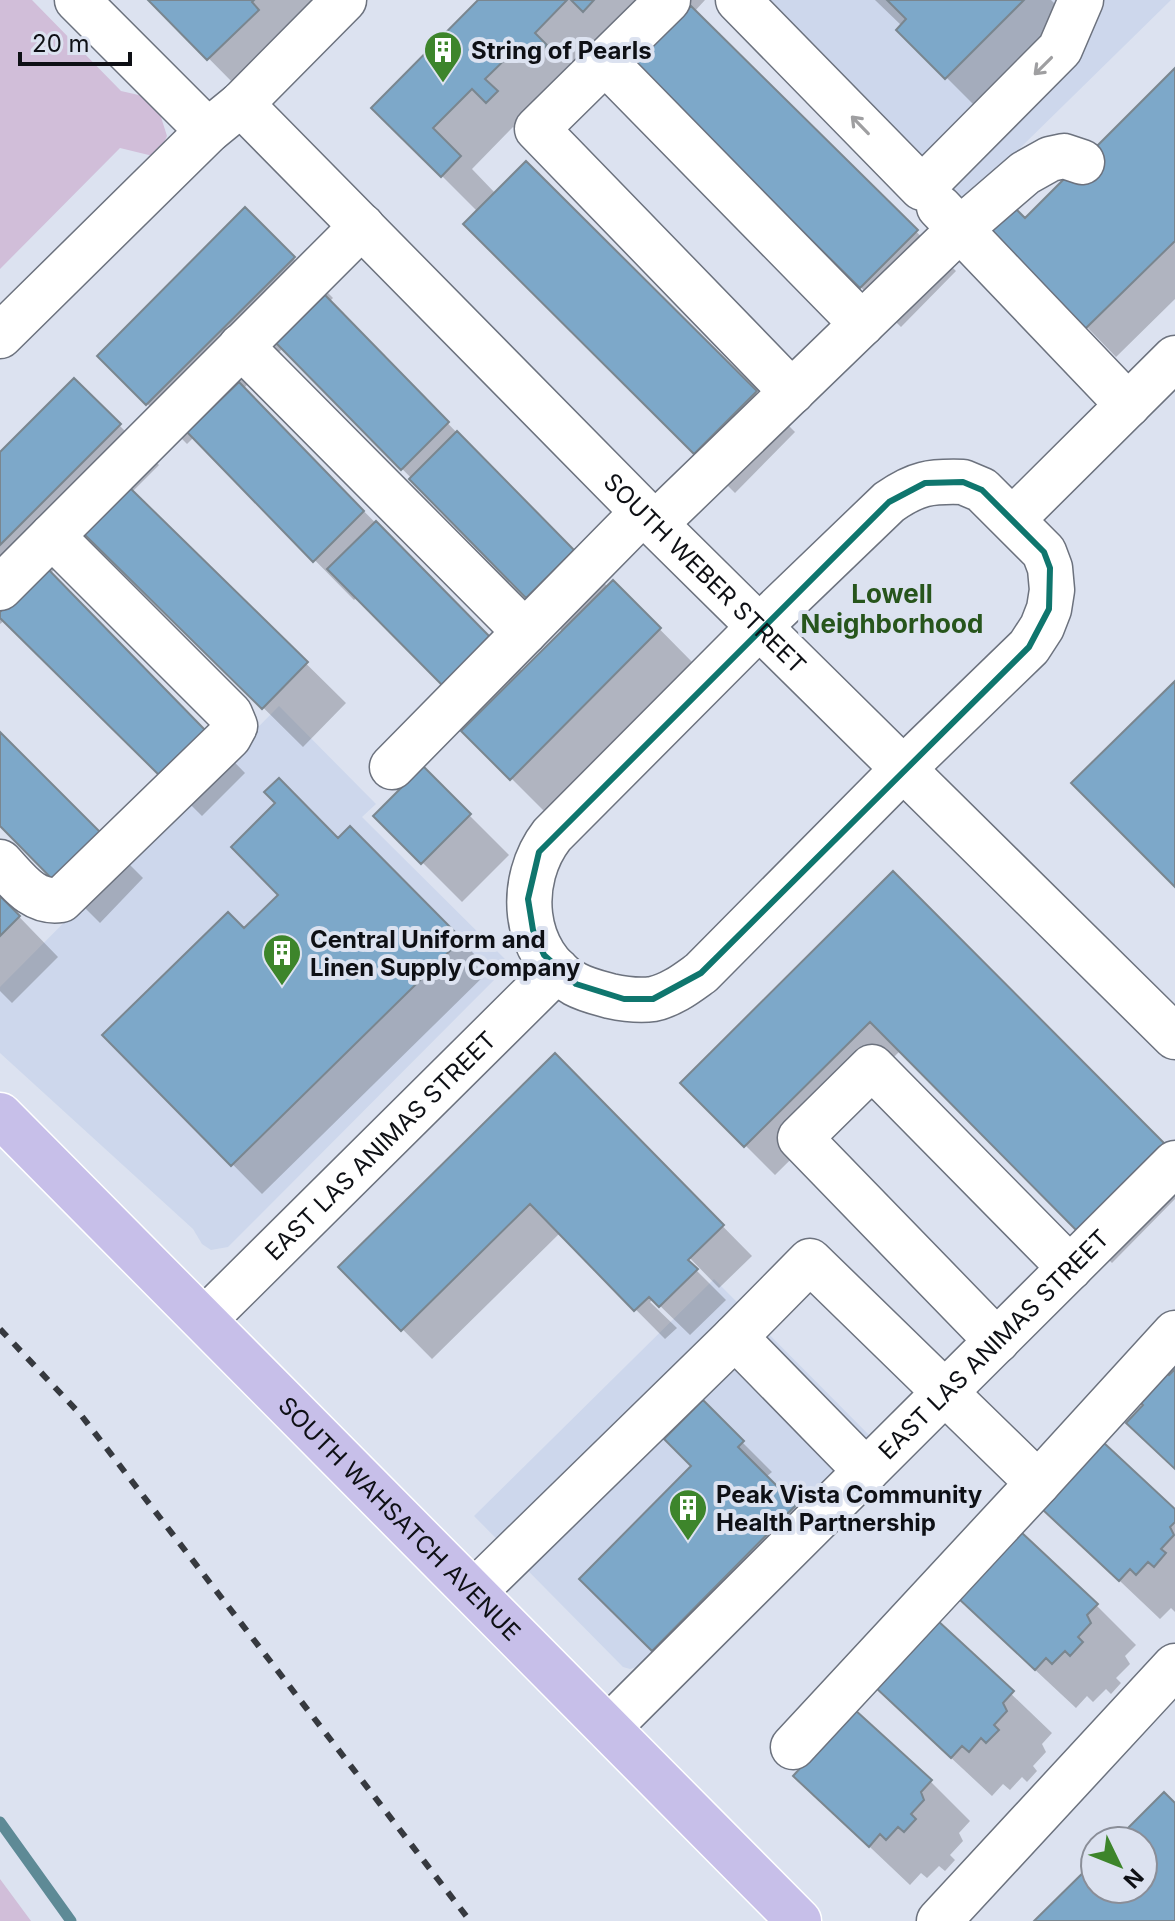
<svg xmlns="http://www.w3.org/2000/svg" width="1175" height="1921" font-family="Inter,sans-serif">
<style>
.built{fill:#cdd7ec}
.green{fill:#d1bed9}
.shadow{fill:#0003;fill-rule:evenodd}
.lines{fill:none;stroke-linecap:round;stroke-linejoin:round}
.stream{stroke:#5e8a96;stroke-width:11}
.building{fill:#7da8c9;stroke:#7a868f;stroke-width:2}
.minor-casing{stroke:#6c727e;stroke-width:47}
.major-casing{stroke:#fff;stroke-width:47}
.minor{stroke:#fff;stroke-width:44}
.major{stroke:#c7bfe9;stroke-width:44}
.rail{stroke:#36393f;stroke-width:6;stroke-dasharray:10 10;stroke-linecap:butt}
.oneway{stroke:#9f9fa1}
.marked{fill:none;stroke:#0f766e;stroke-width:6;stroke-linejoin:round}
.labels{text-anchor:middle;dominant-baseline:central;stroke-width:8;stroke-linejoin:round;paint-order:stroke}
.poi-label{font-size:24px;font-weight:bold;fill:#0e1015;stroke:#dce2f0;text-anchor:start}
.street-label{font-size:24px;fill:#0e1015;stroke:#dce2f0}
.neighbourhood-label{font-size:26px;font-weight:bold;fill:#27551c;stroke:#dce2f0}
</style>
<rect width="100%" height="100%" fill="#dce2f0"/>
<path class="built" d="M723 0H1171L971 196 937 224Z
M279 706 376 804 362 817 510 964 228 1247 211 1250 202 1244 193 1229 0 1053V987Z
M714 1279 870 1436 638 1667 630 1669 623 1667 474 1516Z"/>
<path class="green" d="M0 0H32L121 91 143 96 160 114 167 136 157 157 120 148 0 269Z
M0 1879 31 1921H0Z"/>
<path class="shadow" d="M151 0H314L279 33 287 41 238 88Z
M481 0H648L528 142 513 127 472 169 496 194 526 164 795 432 735 493 466 224 478 212 374 108Z
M676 0H705L694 12 956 271 901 327 636 65 688 12Z
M875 0H1051L1067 16 976 107 899 30 902 26Z
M1175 71V299L1116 357 988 225 1025 220Z
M245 210 333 298 329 302 608 587 613 582 699 669 551 818 464 731 477 718 357 597 354 600 194 437 187 444 100 356ZM283 348 563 632 523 672 243 389Z
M74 380 159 465 132 492 346 703 303 747 89 535 50 574 245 773 202 816 5 620 0 624V455Z
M0 735 143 878 100 923 0 823Z
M423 769 509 855 462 902 376 816Z
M350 829 490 970 262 1194 105 1035 244 931Z
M893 874 1175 1157V1199L1112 1263 901 1050 775 1175 683 1083Z
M0 897 58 957 12 1003 0 991Z
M555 1056 752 1256 719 1288 683 1251 680 1254 726 1300 690 1335 653 1299 650 1302 677 1328 665 1339 560 1233 432 1359 341 1267Z
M703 1403 772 1472 766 1477 824 1536 683 1679 582 1579 694 1466Z
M1045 1510 1175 1512V1612L1171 1608 1160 1619Z
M1096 1605 1136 1645 1125 1656 1130 1664 1116 1678 1121 1683 1111 1694 1106 1689 1093 1702 1087 1696 1076 1708 1002 1639Z
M937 1623 1052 1733 1042 1744 1046 1752 1033 1766 1037 1771 1027 1782 1022 1777 1010 1790 1003 1784 992 1796 918 1727Z
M795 1776 930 1781 970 1821 959 1833 963 1841 950 1855 955 1860 945 1871 939 1866 927 1878 921 1873 910 1885Z"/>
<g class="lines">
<path class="stream" d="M0 1822 71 1921"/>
</g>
<path class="building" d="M148 0H254L252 2 259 10 207 60Z
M478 0H567L535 33 547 45 534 59 520 45 485 79 498 91 486 103 472 89 433 128 461 156 441 177 371 108Z
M571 0H594L583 12Z
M887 0H1024L945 79 896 30 906 19Z
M691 6 918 230 860 288 634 65Z
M1175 68V241L1085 329 985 225 1009 202 1025 218Z
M526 161 757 391 694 454 463 224Z
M245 207 295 257 146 405 97 356Z
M325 295 449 422 401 470 276 343Z
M74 378 121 424 0 545V452Z
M239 382 364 511 313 562 187 432Z
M457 431 574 550 526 598 409 479Z
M129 487 308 662 262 709 83 533Z
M376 521 493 640 445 688 327 569Z
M45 566 207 732 161 777 0 618V612Z
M613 580 661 628 510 780 461 731Z
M1175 681V887L1071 783Z
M0 732 105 837 58 885 0 826Z
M423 766 471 814 421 864 373 816Z
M279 778 338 838 350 826 462 939 231 1166 102 1035 228 912 244 928 278 895 231 847 275 803 264 792Z
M893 871 1168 1147 1081 1235 870 1022 744 1147 680 1083Z
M0 896 20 916 0 936Z
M555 1053 724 1225 688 1260 698 1269 659 1307 649 1297 634 1311 530 1204 401 1331 338 1267Z
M1163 1369 1169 1375 1175 1369V1469L1126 1423 1143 1405 1136 1398Z
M703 1400 744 1441 738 1447 796 1505 652 1651 579 1579 691 1466 664 1439Z
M1104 1443 1175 1509V1522L1170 1527 1174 1535 1161 1549 1166 1553 1154 1567 1148 1562 1136 1575 1130 1569 1119 1581 1043 1510 1060 1492 1053 1485 1086 1462Z
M1021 1532 1098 1604 1087 1615 1091 1623 1078 1637 1083 1642 1070 1656 1065 1651 1052 1664 1046 1658 1035 1670 959 1599Z
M937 1620 1014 1691 1003 1703 1007 1711 994 1725 999 1730 986 1743 981 1738 969 1752 962 1746 951 1758 875 1687Z
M854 1709 932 1780 921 1792 924 1800 911 1814 916 1819 904 1832 898 1827 886 1840 880 1834 869 1847 793 1776Z
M1164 1792 1175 1803V1921H1034L1095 1861V1889H1143V1841H1115Z"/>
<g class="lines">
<defs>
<g id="minor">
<path d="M77 0 208 131"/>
<path d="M668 0 537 129 792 392"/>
<path d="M738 0 922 188 1060 49 1081 0"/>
<path d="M605 62 862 324"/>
<path id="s1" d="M241 104 643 512 1175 1037"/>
<path d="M939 207 1128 405"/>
<path d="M0 336 208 131 241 104 344 0"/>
<path d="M241 346 525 632"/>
<path d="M963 482 982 490 1044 552 1050 568 1052 590 1049 609 1042 627 1029 647 902 770 701 973C687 983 672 995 653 999 640 1001 624 999 610 996 599 993 586 990 575 984 521 954 517 880 552 835L760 626 889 502C916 483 930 481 963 482Z"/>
<path d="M1013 519 1175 358"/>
<path d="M655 524 959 230 1025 173 1050 159 1064 156 1082 162"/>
<path d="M0 588 362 226"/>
<path d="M392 767 643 512"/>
<path d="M0 862C18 881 33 904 61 900L229 737 235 726 230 714 52 536"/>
<path id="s2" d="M204 1320 557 970"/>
<path d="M735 1337 810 1261 1038 1483 793 1747"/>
<path d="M997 1341 800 1138 872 1067 1070 1268"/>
<path d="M1038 1483 1175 1333"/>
<path d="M474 1592 735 1337 866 1471"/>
<path id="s3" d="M608 1728 1175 1163"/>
<path d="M939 1921 1175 1666"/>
</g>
<g id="major">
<path id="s4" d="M0 1115 799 1921"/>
</g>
</defs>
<use href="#minor" class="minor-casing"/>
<use href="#major" class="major-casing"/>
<use href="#minor" class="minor"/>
<use href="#major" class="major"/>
<path class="rail" d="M0 1329 81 1415 470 1921"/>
</g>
<defs><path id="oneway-shaft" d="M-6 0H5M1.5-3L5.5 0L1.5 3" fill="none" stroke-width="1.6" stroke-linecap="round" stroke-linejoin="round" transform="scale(2)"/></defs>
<g class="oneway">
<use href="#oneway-shaft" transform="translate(1043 66) rotate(135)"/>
<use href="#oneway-shaft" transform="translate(860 125) rotate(-134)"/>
</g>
<path class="marked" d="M963 482 982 490 1044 552 1050 568 1049 609 1029 647 701 973 653 999H624L576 984 544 955 533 930 528 899 539 852 889 502 925 483Z"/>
<defs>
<symbol id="building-pin" viewBox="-11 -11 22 30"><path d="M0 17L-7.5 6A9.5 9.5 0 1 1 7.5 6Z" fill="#3d852b" stroke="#dce2f0"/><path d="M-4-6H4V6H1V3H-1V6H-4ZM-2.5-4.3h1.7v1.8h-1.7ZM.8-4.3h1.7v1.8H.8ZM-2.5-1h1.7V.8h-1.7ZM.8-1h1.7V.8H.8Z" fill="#fff"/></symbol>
</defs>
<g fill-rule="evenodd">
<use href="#building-pin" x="421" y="28" width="44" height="60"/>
<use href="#building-pin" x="260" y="931" width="44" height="60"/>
<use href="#building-pin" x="666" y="1486" width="44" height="60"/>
</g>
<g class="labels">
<g class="poi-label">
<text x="471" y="50">String of Pearls</text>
<text x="310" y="939">Central Uniform and<tspan x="310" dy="28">Linen Supply Company</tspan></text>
<text x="716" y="1494">Peak Vista Community<tspan x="716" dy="28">Health Partnership</tspan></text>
</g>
<g class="street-label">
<text stroke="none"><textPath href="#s1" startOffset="660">SOUTH WEBER STREET</textPath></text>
<text stroke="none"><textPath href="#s2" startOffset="248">EAST LAS ANIMAS STREET</textPath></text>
<text stroke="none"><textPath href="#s3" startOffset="544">EAST LAS ANIMAS STREET</textPath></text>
<text stroke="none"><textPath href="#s4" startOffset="568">SOUTH WAHSATCH AVENUE</textPath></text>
</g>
<g class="neighbourhood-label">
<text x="892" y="593">Lowell<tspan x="892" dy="30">Neighborhood</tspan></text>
</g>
</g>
<g transform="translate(1119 1865) rotate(133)"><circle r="38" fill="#dce2f0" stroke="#8a8e98" stroke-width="2"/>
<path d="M0-6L14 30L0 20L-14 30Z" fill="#3d852b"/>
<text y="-12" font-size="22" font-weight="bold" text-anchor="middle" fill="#0e1015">N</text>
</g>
<path d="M20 52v12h110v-12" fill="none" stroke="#0e1015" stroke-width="4"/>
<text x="32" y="52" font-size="24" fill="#0e1015" stroke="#dce2f0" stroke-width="6" paint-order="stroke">20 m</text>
</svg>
